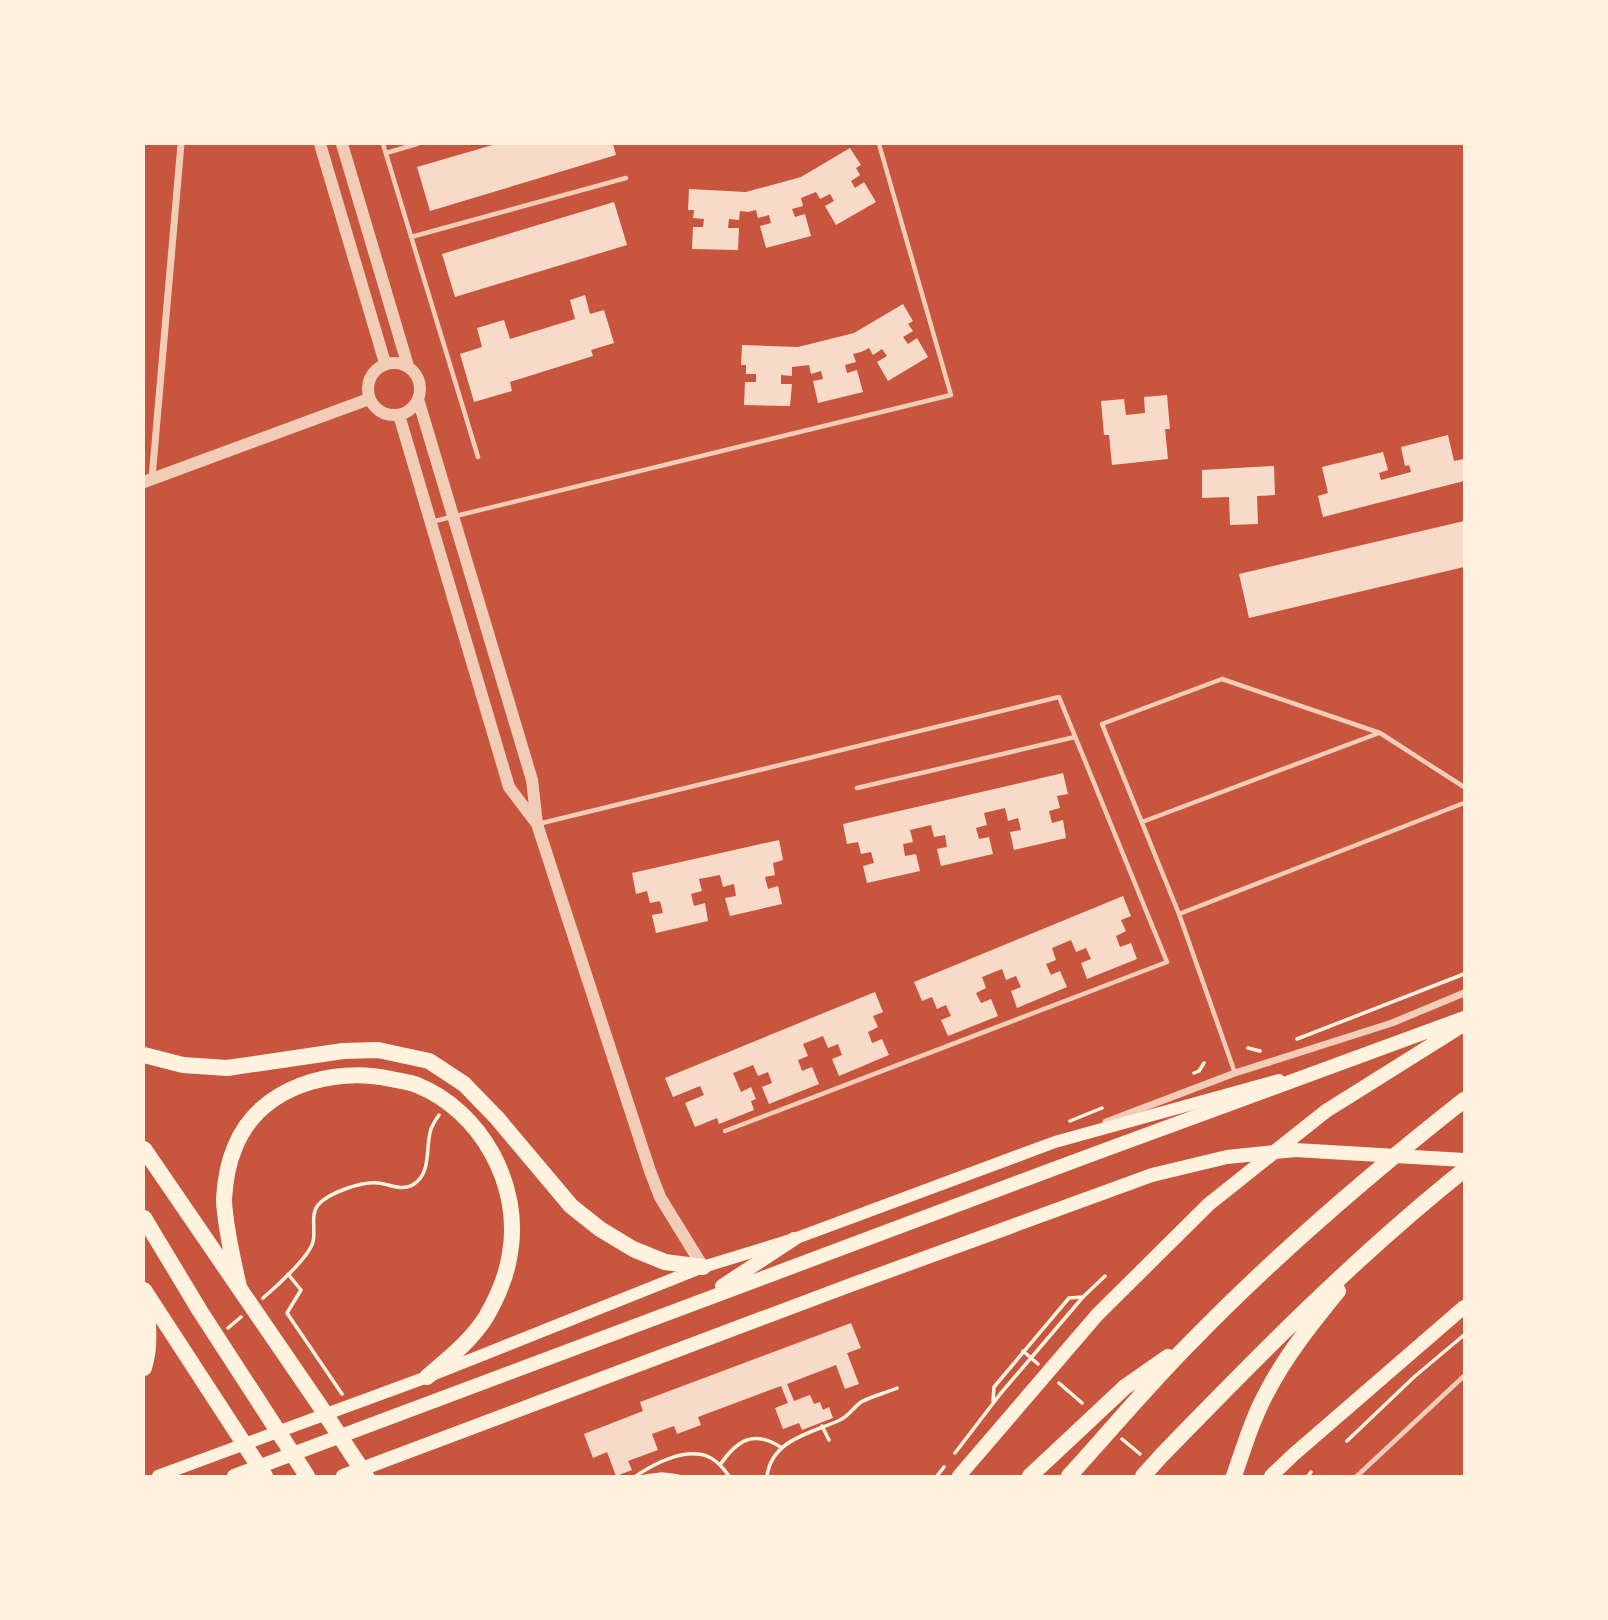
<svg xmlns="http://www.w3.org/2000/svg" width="1608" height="1620" font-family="Lato,sans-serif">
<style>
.building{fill:#f7dbc8}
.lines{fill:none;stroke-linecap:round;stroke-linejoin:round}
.path{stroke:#fff3e0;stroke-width:3.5}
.service{stroke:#f1ccb7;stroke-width:4.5}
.minor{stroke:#f1ccb7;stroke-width:7}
.tertiary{stroke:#f1ccb7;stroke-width:12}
.secondary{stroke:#fff3e0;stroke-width:12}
.primary{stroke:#fff3e0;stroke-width:14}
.trunk{stroke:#fff3e0;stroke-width:16}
</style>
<rect width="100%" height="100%" fill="#c8553d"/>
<path class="building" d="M496 144H613L616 155 430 211 417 167Z
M850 148 861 165 856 168 860 175 851 181 855 188 864 182 876 202 836 225 825 206 834 201 830 194 820 199 816 192 801 198 803 206 792 209 795 217 805 214 811 236 766 248 760 226 771 223 769 215 758 218 756 210 748 212 740 211 739 220 729 219 728 228H739L738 250 692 249 693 227H703L704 219 693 218 694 210H688L689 189 746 192 801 177Z
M614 202 627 245 455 297 442 254Z
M585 295 590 314 604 310 614 343 591 350 593 356 510 382 512 391 474 402 460 354 482 347 477 328 504 320 510 339 575 319 570 300Z
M903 304 913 321 908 324 913 331 903 337 908 344 917 338 928 357 888 381 877 362 887 356 882 349 873 355 869 348 861 352 853 354 856 362 845 365 847 373 857 370 863 392 818 403 813 381 823 379 821 371 811 374 809 365 792 367V376L781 375V384H792L790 406 744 405 745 382H756V374H746V365H741L742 345 798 347 854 333Z
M1167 395 1170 429H1165L1168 459 1112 465 1109 435H1104L1101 401 1124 399 1126 415 1145 413 1144 397Z
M1448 435 1454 461 1464 459V481L1323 517 1318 496 1328 493 1322 467 1383 452 1388 470 1379 473 1381 480 1411 472 1409 465 1405 466 1401 447Z
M1274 466 1275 495 1257 496 1258 524 1230 525 1229 497 1202 498V470Z
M1464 521V567L1249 618 1239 574Z
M1063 773 1068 794 1057 796 1060 808 1049 811 1052 823 1063 820 1066 838 1014 850 1010 832 1021 830 1018 818 1008 821 1005 808 984 813 987 825 976 828 979 839 989 837 993 854 941 866 937 849 947 847 945 835 934 837 931 825 910 830 913 842 903 844 905 856 916 854 920 871 867 883 863 866 874 863 871 852 861 854 858 842 847 844 843 824Z
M779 840 783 860 773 863 775 875 765 877 768 889 778 886 782 904 730 916 725 898 736 896 734 884 723 887 720 875 699 879 702 891 691 894 694 906 705 903 708 921 656 933 652 915 663 913 660 901 650 903 647 891 636 894 632 873Z
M1123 896 1131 916 1121 920 1126 931 1116 936 1120 947 1131 943 1137 959 1087 979 1081 963 1091 959 1086 948 1076 952 1071 940 1052 948 1056 960 1046 964 1051 975 1060 971 1067 987 1017 1008 1011 991 1021 987 1016 976 1006 980 1002 969 982 977 986 988 976 993 981 1003 991 999 998 1016 948 1036 941 1020 951 1016 946 1005 937 1009 932 997 922 1001 914 982Z
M875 992 883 1012 873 1016 878 1027 868 1032 872 1043 882 1039 889 1055 839 1076 832 1059 842 1055 838 1044 828 1048 823 1036 803 1044 808 1056 798 1060 802 1071 812 1067 819 1084 769 1104 762 1087 772 1083 768 1072 758 1076 753 1065 733 1073 741 1092 751 1087 756 1099 751 1101 754 1110 719 1124 717 1118 695 1127 685 1103 704 1095 700 1086 673 1097 665 1078Z
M851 1323 861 1348 847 1353 859 1384 845 1389 836 1365 787 1384 794 1401 810 1395 814 1404 820 1402 823 1410 829 1407 833 1418 802 1430 799 1423 783 1429 775 1408 788 1403 781 1386 698 1417 701 1425 677 1434 674 1426 652 1434 658 1450 628 1461 632 1470 616 1476 607 1452 593 1458 584 1434 643 1411 640 1402Z"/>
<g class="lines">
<path class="path" d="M1297 1039 1464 974
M1248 1048 1260 1051
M1194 1073 1199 1071 1204 1063
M1070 1121 1102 1108
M288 1274 301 1290 287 1313 342 1394
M263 1298C276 1287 309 1257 313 1242 316 1230 310 1215 318 1205 328 1193 362 1181 378 1183 390 1184 402 1192 414 1184 432 1172 425 1147 431 1129 433 1124 436 1119 439 1115
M228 1328 241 1317
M1023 1351 1038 1364
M1059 1383 1082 1403
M993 1401 994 1387 1069 1298 1082 1297
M822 1426 829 1440
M1122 1439 1140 1454
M1347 1441 1414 1377 1464 1335
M955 1453 1001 1393 1083 1297 1105 1276
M720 1465C737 1440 754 1429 782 1448
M636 1476C655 1463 686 1447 709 1457 718 1461 724 1469 729 1476
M646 1476 662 1474 678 1476
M767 1476C772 1439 812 1433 840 1420 849 1416 854 1407 861 1402 872 1396 886 1393 897 1388
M937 1476 944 1467
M1308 1476 1311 1472"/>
<path class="service" d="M383 144 478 457
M386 153 417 144
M411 237 626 178
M431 522 951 395 879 144
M857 788 1075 737
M1142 822 1379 733
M538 824 1059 697 1167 962 725 1131
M1179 914 1102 724 1222 679 1380 733 1464 787
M1235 1073 1179 914 1464 803
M1357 1476 1464 1376"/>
<path class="minor" d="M152 478 181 144
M1106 1122 1235 1073 1392 1023 1464 993"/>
<path class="tertiary" d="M320 144 385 363
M342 144 408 366
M368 389a26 26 0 1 1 52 0a26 26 0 1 1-52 0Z
M418 399 532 780 537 824 650 1171 660 1197 703 1267
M399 415 509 787 537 824
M144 482 369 399"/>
<path class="secondary" d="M158 1476 427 1377 703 1267 794 1239 1055 1142 1279 1080"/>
<path class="primary" d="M722 1286 794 1239
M234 1476 1091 1155 1464 1018
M343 1476 848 1286 1152 1175 1227 1157 1295 1150 1464 1160
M959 1476 1097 1315 1209 1204 1326 1111 1460 1027
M1271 1476 1293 1455 1464 1307"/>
<path class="trunk" d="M144 1055 183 1065 227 1068 343 1051 378 1050 429 1061 464 1084 497 1118 571 1206 600 1229 633 1249 665 1262 703 1267
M144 1149 320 1406 366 1476
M144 1218 200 1311 307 1476
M239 1287C234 1265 229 1243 226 1220 225 1213 224 1206 224 1199 225 1182 228 1163 235 1147 259 1087 332 1066 391 1079 400 1081 409 1082 417 1085 481 1111 522 1185 510 1253 507 1275 497 1298 486 1317 471 1341 448 1359 427 1377
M144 1290 265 1476
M144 1368C151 1345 149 1321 144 1298
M1030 1476 1125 1387 1168 1357
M1069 1476C1110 1431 1150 1383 1194 1339 1278 1253 1370 1174 1464 1100
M1143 1476 1161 1456C1258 1356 1355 1257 1464 1170
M1234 1476C1244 1447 1253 1417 1268 1390 1287 1354 1312 1323 1338 1291"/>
</g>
<rect width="1608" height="1620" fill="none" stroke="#fff3e0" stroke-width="290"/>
</svg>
